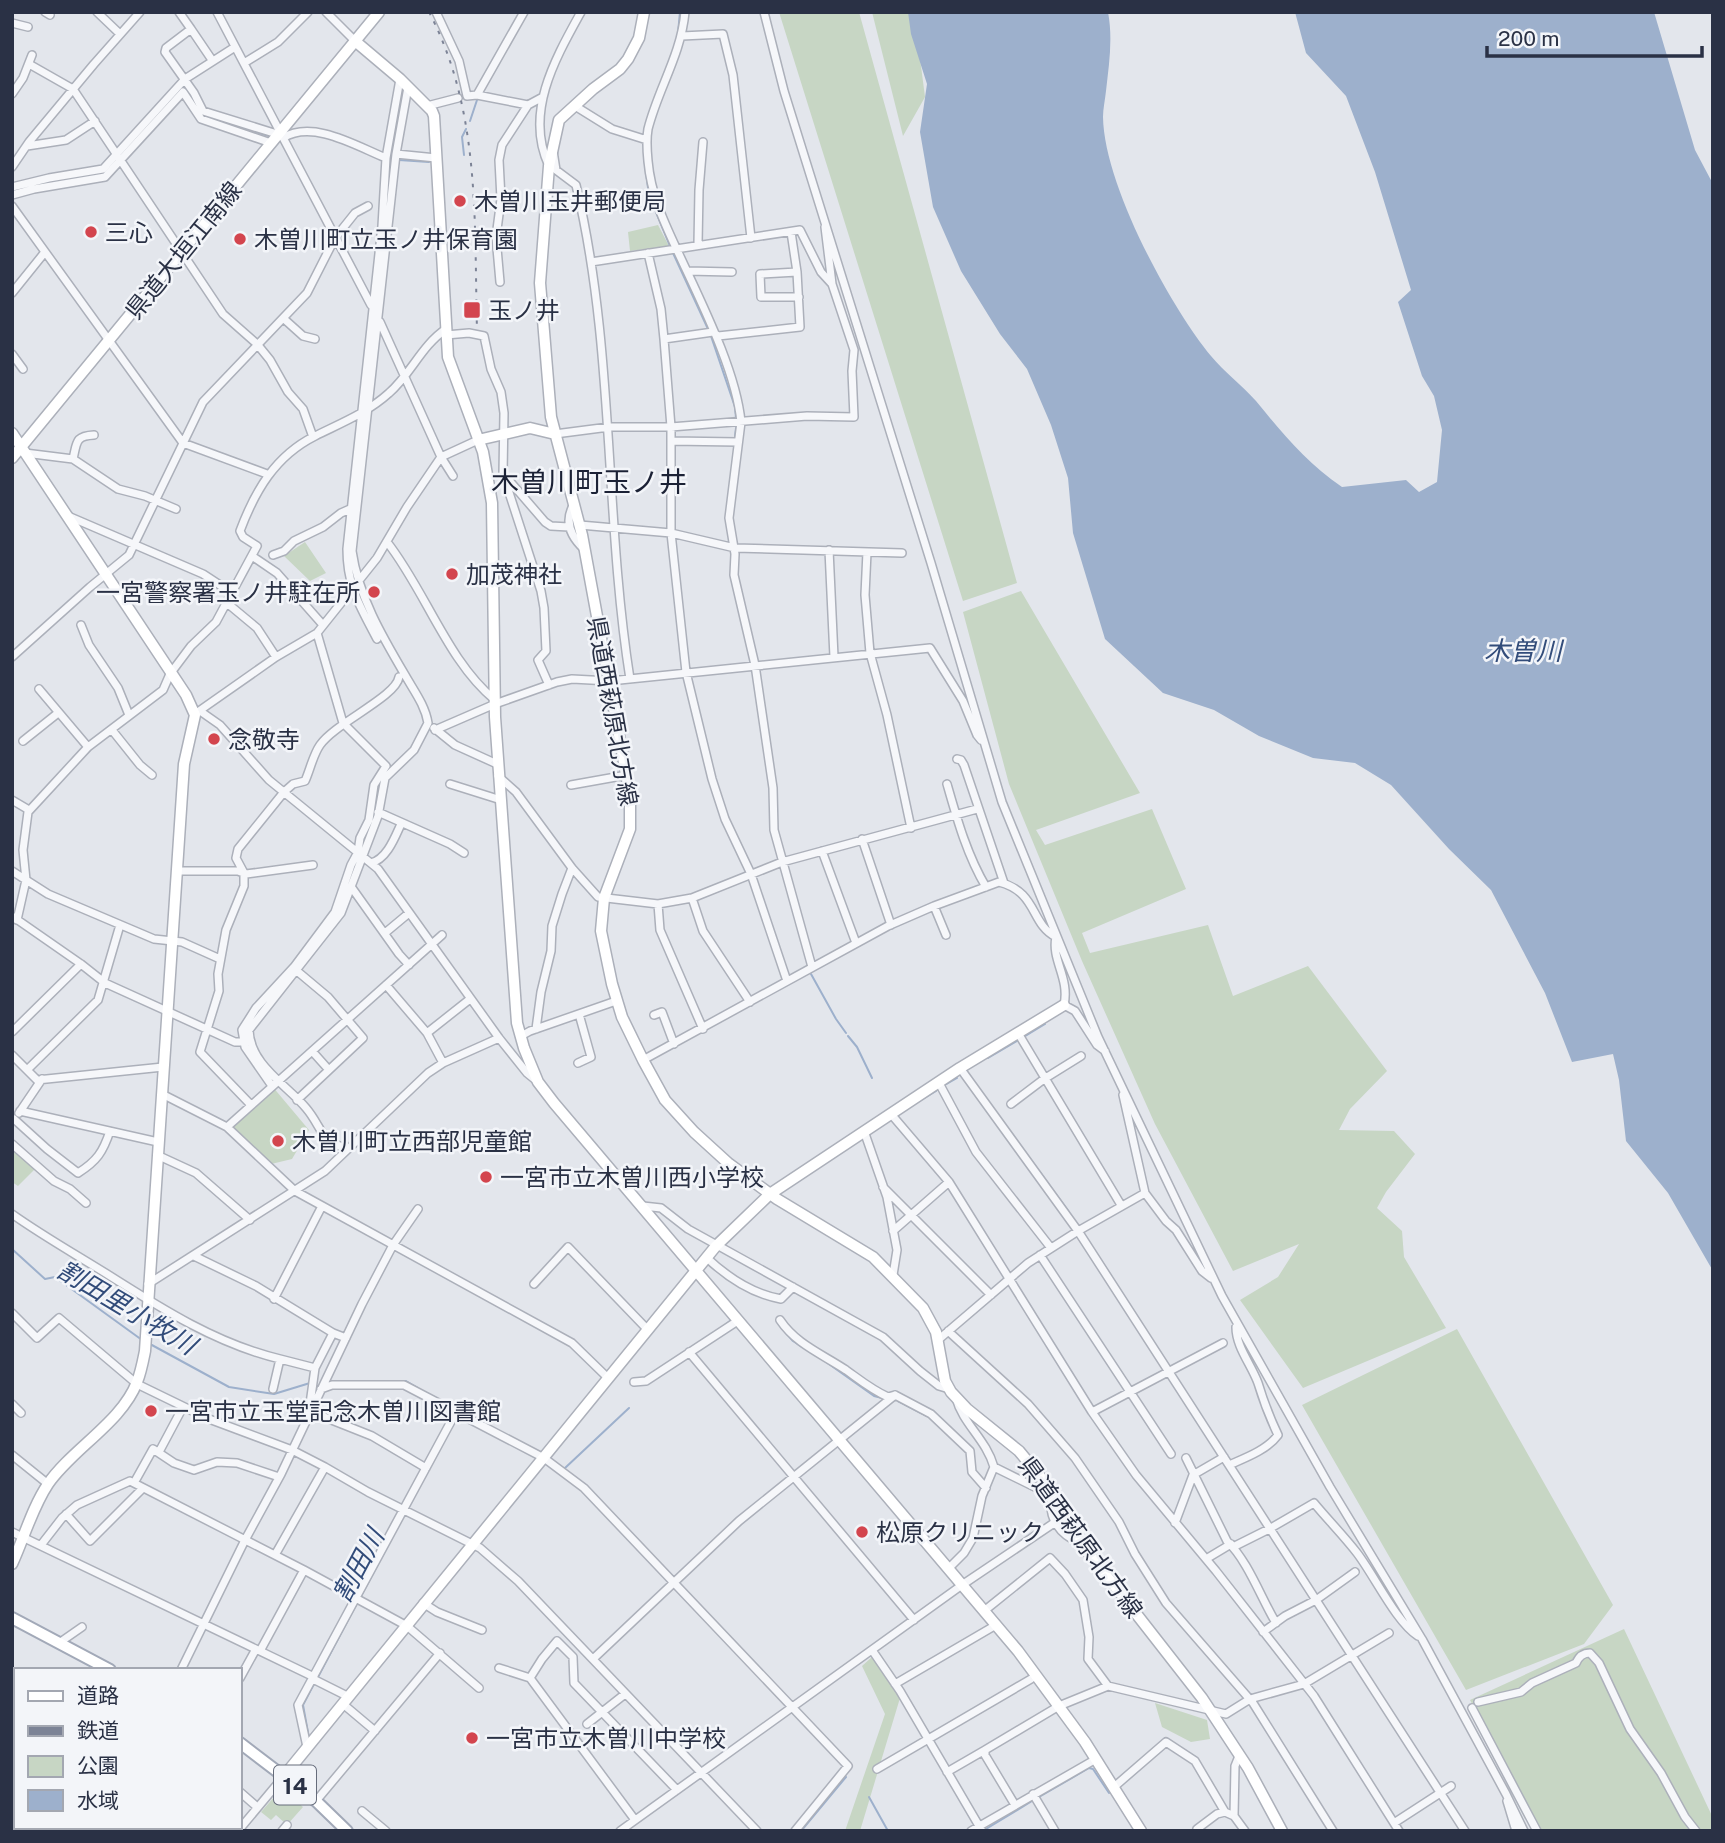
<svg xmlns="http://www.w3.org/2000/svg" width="1725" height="1843" font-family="'Public Sans','Noto Sans JP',sans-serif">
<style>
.green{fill:#c7d6c4}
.water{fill:#9db0cc}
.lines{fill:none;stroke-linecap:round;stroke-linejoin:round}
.stream{stroke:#9db0cc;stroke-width:2}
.street-casing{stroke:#acb0ba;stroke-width:10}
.secondary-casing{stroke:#acb0ba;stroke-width:13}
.primary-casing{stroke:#a2a9b8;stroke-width:14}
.street{stroke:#f6f7fa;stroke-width:7}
.secondary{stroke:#fff;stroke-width:10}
.primary{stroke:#fff;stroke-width:10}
.rail{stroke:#7c8396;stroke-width:2;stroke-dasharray:3.5 7;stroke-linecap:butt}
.poi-dot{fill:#d3454e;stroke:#f3f5f9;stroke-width:2.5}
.labels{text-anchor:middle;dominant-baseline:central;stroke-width:5;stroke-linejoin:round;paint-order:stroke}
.shield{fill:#f3f5f9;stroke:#666c7b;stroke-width:2}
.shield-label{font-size:23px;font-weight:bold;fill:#2a3145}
.poi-label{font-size:24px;fill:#2a3145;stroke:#f3f5f9;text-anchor:start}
.street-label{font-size:24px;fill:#2a3145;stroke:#f3f5f9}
.water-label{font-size:26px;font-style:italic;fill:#324c7a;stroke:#f3f5f9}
.quarter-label{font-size:28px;fill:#1c2236;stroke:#f3f5f9}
</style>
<rect width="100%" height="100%" fill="#e3e6ec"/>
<path class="green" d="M779 12H859L1017 583 963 601Z
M872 12H914L925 97 903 136Z
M658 225 669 246 630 251 628 232Z
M305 542 326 573 310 581 284 556Z
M1021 591 1140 793 1036 830 1045 845 1152 809 1186 889 1082 933 1090 953 1208 925 1233 996 1308 966 1387 1071 1350 1109 1339 1130 1394 1131 1415 1154 1386 1192 1377 1208 1402 1231 1404 1257 1446 1328 1303 1388 1240 1300 1278 1277 1299 1244 1233 1271 1155 1124 1082 961 1009 784 963 612Z
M272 1086 309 1130 292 1159 267 1165 227 1127Z
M12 1144 38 1166 18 1186 12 1182Z
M1457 1329 1613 1605 1584 1644 1466 1690 1302 1405Z
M1624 1629 1713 1818V1831H1540L1470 1700Z
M872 1657 900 1698 860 1831H845L885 1714 862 1666Z
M1155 1703 1207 1720 1210 1739 1191 1742 1162 1727Z
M282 1788 303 1807 287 1825 276 1815 271 1820 261 1812Z"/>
<path class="water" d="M908 12H1108C1113 39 1109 64 1106 91 1105 100 1103 109 1103 117 1104 184 1169 305 1211 356 1224 372 1242 385 1256 401 1283 434 1306 462 1342 487L1406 480 1419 492 1437 482 1442 430 1434 396 1422 376 1398 302 1411 290 1375 172 1346 96 1306 53 1295 12H1654L1695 150 1713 184V1271L1668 1193 1626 1141 1619 1080 1613 1054 1572 1062 1545 993 1491 890 1449 849 1391 785 1355 763 1313 758 1259 736 1214 710 1163 693 1105 639 1073 533 1068 478 1051 425 1027 369 1000 334 961 271 933 207 920 132 927 84 911 34Z"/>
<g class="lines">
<path class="stream" d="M678 33 680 12
M184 89 188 90 195 103
M213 119 269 136
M470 121 477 100
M464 155 462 137 466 129
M644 157 649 195 670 246
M399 160 429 162
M673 253 708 329
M711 336 735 407 736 418
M735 436 736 428
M811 974 836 1019 846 1033
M848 1036 857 1047 872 1078
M1022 1038 1045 1024
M988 1058 1017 1041
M943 1086 957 1078
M916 1103 936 1091
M998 1115 1069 1212
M1093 1248 1143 1326
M12 1249 45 1279 55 1277 142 1340
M725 1325 730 1321
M781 1327 793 1341 802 1347
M150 1344 229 1387 274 1394 310 1383
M819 1357 874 1396 882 1398
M394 1382 406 1381 418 1388
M898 1401 927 1416
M462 1412 526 1445
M452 1427 458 1416
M565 1468 629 1408
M361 1596 396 1530
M318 1677 358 1601
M309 1738 303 1705 315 1682
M869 1797 888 1831
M1039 1797 1089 1768 1093 1769 1109 1793
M986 1829 1032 1801
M801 1831 846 1777"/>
<defs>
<path id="street" d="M45 12 50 15
M97 12 120 34
M179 12 191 29 166 48 165 52 194 93 203 111 277 134
M217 12 371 305
M326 12 355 41
M436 12 459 61 467 96 477 95 528 105 541 98
M685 12C681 55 658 89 648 129 646 140 647 151 648 161 651 195 664 222 678 252 700 300 736 370 741 422L729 518 735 554 734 575 755 665 773 788 774 830 812 967
M764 12 784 91 931 563 1002 802 1098 1037 1222 1296 1330 1487 1422 1639 1506 1794 1524 1831
M12 23 28 27
M191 29 212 60
M682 36 723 34 733 75 751 238
M244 63 278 42 308 12
M29 64 73 89 223 314 257 344 270 360 288 392 303 409 313 437
M12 94 23 78 32 55
M477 95 524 12
M427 106 458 98
M575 106 612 129 647 140
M283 138C313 119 358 147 386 158
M27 146 66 140 95 121
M553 151 556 170 576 185C615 349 604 514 630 679
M396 154 436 158
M549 166C524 113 555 59 581 12
M12 167 29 142 94 64 140 12
M12 187 49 178 103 169 185 79 235 47
M12 195 34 189 105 177 183 92 201 119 271 143
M12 206 183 443 267 474
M698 244 699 190 703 142
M648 253 661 309 664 339 671 427V533L686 672 712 779 725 819 751 874 787 981
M591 262 800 230 821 272 832 284 825 227
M687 271 732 272
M797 272 760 274 761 297H799
M500 282 496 237 501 199 499 160 502 145 528 105
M12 293 45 252
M283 318 303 336 315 339
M380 322 441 457 453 476
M446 335 469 333 484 336 491 369 501 392 504 413 503 474 541 591 544 608 546 651 538 660 549 685
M664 339 713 332 718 336 800 327 797 272 791 232
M12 354 23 369
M555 434 609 427H671L807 416 854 417 852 371 854 350 832 284
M94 435C75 436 77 442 73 459L118 489 145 496 176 509
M671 441 738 442
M25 453 73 459
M507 478 545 522 551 526 569 527
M574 504C564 521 570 536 584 549
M68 516 203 574 232 593
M580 525 671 533 735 548 902 553
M387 542C425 590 448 662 495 700
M829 550 834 657
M867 552 865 595 870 653 887 715 911 828
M273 555 284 551 294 541 323 527 341 513 350 509
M252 556 277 573 323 625
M227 603 257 628 276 657
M81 625 89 645 118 688 129 715
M377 639C360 606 347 587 347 549L382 226 386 158 400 79
M12 657 90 587 129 555 203 402 307 293 335 238 355 213 368 206
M39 689 88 747
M199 711 276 657 317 633 377 558 407 507 441 457 478 440
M200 711 220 725 269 780 378 869 499 1038 527 1073 538 1082
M434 728 455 745 497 764
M112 730 140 765 152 775
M435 730 495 704 557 682 572 679 610 681 930 648 963 701 977 735 981 740
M23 741 58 713
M957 759 961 760 964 765 1004 883
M498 776 516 792 572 868 598 897 658 904 692 898 782 862 977 809
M450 784 501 800
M947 784C957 819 967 855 986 887
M571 785 627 775
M12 800 29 810
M378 812 450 844 464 853
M862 839 891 925
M822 851 856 943
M371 863C387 859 395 837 401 824
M12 871 48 894 154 939 182 942 220 959
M178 871H238L246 874 313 865
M352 888 399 954 409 965
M692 898 703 931 750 1002
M658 904 660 930 703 1029
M934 906 946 935
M12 916 81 964 105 983 235 1042H243
M17 920 26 880 23 850 28 812 88 747 163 690 170 674 191 646 216 622 257 546 243 537 240 531C255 491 275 456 315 436 341 423 367 413 389 393 411 374 421 346 446 329
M385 933 409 913
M386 985 427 1033 443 1063
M654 1015 662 1012 674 1044
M536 1029 541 992 551 951 552 926 562 894 572 868
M12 1032 81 964
M427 1033 470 999
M1018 1033 1121 1205
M521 1036 530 1031 616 1001
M312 1051 329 1070
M12 1055 37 1080 163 1067
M643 1060 888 926 934 906 999 882C1038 892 1030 924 1056 937 1051 960 1070 978 1064 1005L1075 1011 1097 1045 1105 1051
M578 1063 591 1057 579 1014
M960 1068 1078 1231 1465 1831
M27 1070 98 1000 120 925
M939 1083 976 1152 1051 1248
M272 1086 245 1047 242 1030 256 1008 294 967 335 912 351 865 358 852 360 838 369 820 374 785 386 766 343 723 317 633
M162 1094 227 1127 295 1191 572 1343 608 1378
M1123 1095 1145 1193 1166 1221 1176 1230 1202 1271 1211 1278
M297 1100 363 1038 328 997 297 971
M1011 1104 1044 1079 1081 1056
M251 1105 200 1052 219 991 218 974 226 930 244 886V873L236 858 238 849 284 792 293 784 305 781C310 770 313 755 320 745 335 723 396 697 399 677
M20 1111 158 1142
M19 1113 42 1079
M891 1114 949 1182 1092 1412 1136 1475 1216 1571 1314 1696 1399 1831
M14 1119 47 1149 78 1173C97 1161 103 1152 110 1131
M227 1127 442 935
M864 1131 887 1197 897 1250 893 1275
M12 1144 54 1181 70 1189 86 1203
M348 1149C318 1140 323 1128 306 1108 287 1085 250 1065 249 1030L341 913 378 816 385 778 414 750 428 723C425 705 414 691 405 675 382 636 358 595 352 551L396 154 408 87
M157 1155 196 1173 250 1220
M883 1187 991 1295
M643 1206 661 1208 688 1229 883 1337 920 1371 939 1386 949 1389
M12 1214C43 1236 75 1254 107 1274 162 1309 217 1344 280 1359L273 1389
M893 1231 949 1182
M1040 1255 1171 1454
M194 1256 256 1286 333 1333 346 1338
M706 1257C726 1276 753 1294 781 1299L793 1287
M148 1284 325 1171 428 1073 443 1063 499 1038
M534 1284 568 1247 647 1329
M274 1299 322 1206
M12 1313 37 1338 59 1318 137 1384 209 1419 292 1450 325 1467 368 1492 480 1548 518 1581 757 1831
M780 1320C796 1344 822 1354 846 1370 860 1380 872 1390 888 1397L895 1395 931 1414 970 1451 972 1472 986 1488
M948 1331 1028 1404 1075 1458 1119 1522 1135 1554 1166 1603 1253 1703 1333 1831
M333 1333 315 1368 309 1411 372 1436 426 1468
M938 1340 1028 1263 1078 1231 1145 1193
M689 1352 914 1620
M280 1359 315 1368
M634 1382 646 1381 739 1320
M321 1389 332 1385H404L544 1458 584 1488 848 1766 795 1831
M12 1404 21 1413
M1092 1412 1223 1343
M159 1452 183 1407
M12 1455 48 1484
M1186 1458 1227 1541C1248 1561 1261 1598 1276 1623
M1229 1465C1245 1458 1267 1450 1278 1435 1269 1416 1264 1403 1258 1383 1251 1364 1236 1347 1236 1327
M994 1467 1047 1493 1052 1492
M134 1483 153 1449 174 1463 194 1470 217 1462 237 1463 279 1477
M1052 1495C1047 1518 1060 1535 1080 1543
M66 1514 90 1541 143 1488
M1175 1523 1193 1475 1224 1457
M12 1532 314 1677
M41 1545 62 1518 77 1505 130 1481 304 1570 407 1626 479 1688
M1233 1547 1269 1529 1314 1503C1328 1520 1344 1536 1357 1553 1374 1575 1396 1622 1418 1636
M275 1555 325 1467
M1206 1559 1231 1544
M948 1569 964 1553 973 1538 982 1496 994 1467C986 1439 963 1424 956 1398
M423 1603 437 1612 482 1630
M984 1611 1050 1558 1065 1574 1083 1600 1089 1637 1088 1659 1108 1686
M1263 1632 1285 1616 1316 1600 1355 1572
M59 1643 82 1627
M872 1650 900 1691 982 1831
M260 1651 304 1570
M593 1659 739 1521 895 1395
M499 1668 530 1678 635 1820
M181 1670 245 1540 281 1474 362 1304 393 1245 418 1209
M12 1677 16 1676
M240 1678 256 1649
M530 1678 542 1659 557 1641 573 1657 574 1683 677 1790
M313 1679 349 1697
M895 1684 996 1625
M1478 1702 1521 1692 1532 1683 1576 1663C1579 1656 1583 1653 1590 1653L1599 1663 1630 1729 1661 1773 1685 1817 1696 1831
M343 1704 375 1731
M1472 1708 1537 1831
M12 1723 16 1724
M587 1724 625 1694
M307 1747 298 1705 455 1414
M12 1760 16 1761
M877 1769 1031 1679
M947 1772 985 1750
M1114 1787 1166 1742 1195 1761 1225 1812 1234 1816 1245 1831
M240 1792 256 1806
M1033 1794 1055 1831
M316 1801 440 1653
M1507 1801 1516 1831
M1015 1805 985 1755V1750L1059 1706 1108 1686 1226 1714 1250 1699 1304 1684 1389 1633
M362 1811 386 1831
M1234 1816 1235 1766 1239 1756
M12 1818 16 1821
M1394 1823 1451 1786
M27 1827 36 1831
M162 1827 173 1831
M226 1827 231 1831
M101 1831 103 1827
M185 1831 186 1827
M238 1831 284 1776
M282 1831 287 1825
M620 1831 962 1585 1054 1523
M971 1831 1096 1759
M1198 1831 1197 1829 1217 1814 1225 1812"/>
<path id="secondary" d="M644 12 639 38 628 59 620 69 593 89 559 120 549 166 540 283 551 417 582 535 630 795V829L604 898 601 931 612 984 622 1017 643 1060 665 1100 694 1132 728 1163 777 1199 873 1257 923 1308 936 1332 945 1381 951 1392 967 1409 1019 1451 1047 1485 1074 1534 1202 1698 1248 1768 1282 1831
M355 41 400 79 432 111 434 116 448 357 483 452 492 503 495 717 517 1023 524 1048 538 1082 554 1103 1018 1651 1085 1742 1141 1831
M12 433 186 695 195 715 184 764 145 1351C143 1361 141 1372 137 1382 122 1422 72 1449 48 1484 32 1508 24 1538 12 1564
M478 440 530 428 555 434
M12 458 379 12
M284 1776 716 1246 770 1194 960 1068 1064 1005"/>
<path id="primary" d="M12 1618 110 1670
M240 1743 316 1801 347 1831"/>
</defs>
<use href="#street" class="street-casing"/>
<use href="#secondary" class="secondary-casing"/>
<use href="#primary" class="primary-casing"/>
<use href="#street" class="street"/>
<use href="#secondary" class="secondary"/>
<use href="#primary" class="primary"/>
<path class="rail" d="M429 12C481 111 474 222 477 330"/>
</g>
<g class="poi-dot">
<circle cx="460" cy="201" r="7"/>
<circle cx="91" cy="232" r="7"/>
<circle cx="240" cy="239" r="7"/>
<rect x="463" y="301" width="18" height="18" rx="3.5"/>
<circle cx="452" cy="574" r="7"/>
<circle cx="374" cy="592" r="7"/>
<circle cx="214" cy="739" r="7"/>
<circle cx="278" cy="1141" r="7"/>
<circle cx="486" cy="1177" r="7"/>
<circle cx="151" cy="1411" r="7"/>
<circle cx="862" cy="1532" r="7"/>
<circle cx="472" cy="1738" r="7"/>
</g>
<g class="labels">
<rect class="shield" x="274" y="1765.5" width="42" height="39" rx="5"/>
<g class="shield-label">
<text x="295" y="1785">14</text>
</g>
<g class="poi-label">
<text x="474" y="201">木曽川玉井郵便局</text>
<text x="105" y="232">三心</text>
<text x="254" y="239">木曽川町立玉ノ井保育園</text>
<text x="488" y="310">玉ノ井</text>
<text x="466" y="574">加茂神社</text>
<text x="360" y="592" text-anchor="end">一宮警察署玉ノ井駐在所</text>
<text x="228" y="739">念敬寺</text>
<text x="292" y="1141">木曽川町立西部児童館</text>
<text x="500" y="1177">一宮市立木曽川西小学校</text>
<text x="165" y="1411">一宮市立玉堂記念木曽川図書館</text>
<text x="876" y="1532">松原クリニック</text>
<text x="486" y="1738">一宮市立木曽川中学校</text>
</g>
<g class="street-label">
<text transform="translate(183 250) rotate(-51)">県道大垣江南線</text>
<text transform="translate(613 711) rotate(80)">県道西萩原北方線</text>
<text transform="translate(1081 1537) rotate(54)">県道西萩原北方線</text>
</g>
<g class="water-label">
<text x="1523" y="650">木曽川</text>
<text transform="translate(127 1307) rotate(31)">割田里小牧川</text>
<text transform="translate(358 1565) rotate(-62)">割田川</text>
</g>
<g class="quarter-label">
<text x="589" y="481">木曽川町玉ノ井</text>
</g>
</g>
<rect width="1725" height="1843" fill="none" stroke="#2a3145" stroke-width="28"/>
<rect x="14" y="1668" width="228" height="161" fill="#f3f5f9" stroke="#a3a7b1" stroke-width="2"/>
<rect x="28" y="1691" width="35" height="10" fill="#ffffff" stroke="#a3a7b1" stroke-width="2"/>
<text x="77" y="1703" font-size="21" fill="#2a3145">道路</text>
<rect x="28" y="1726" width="35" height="10" fill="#7c8396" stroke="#a3a7b1" stroke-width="2"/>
<text x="77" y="1738" font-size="21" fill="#2a3145">鉄道</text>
<rect x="28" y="1756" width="35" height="21" fill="#c7d6c4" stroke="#a3a7b1" stroke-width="2"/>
<text x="77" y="1773" font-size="21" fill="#2a3145">公園</text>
<rect x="28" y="1790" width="35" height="21" fill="#9db0cc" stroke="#a3a7b1" stroke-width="2"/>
<text x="77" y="1808" font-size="21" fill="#2a3145">水域</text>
<path d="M1487 46v10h215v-10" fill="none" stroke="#2a3145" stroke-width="3.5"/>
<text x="1498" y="46" font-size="21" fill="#2a3145" stroke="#f3f5f9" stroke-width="5" paint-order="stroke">200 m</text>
</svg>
